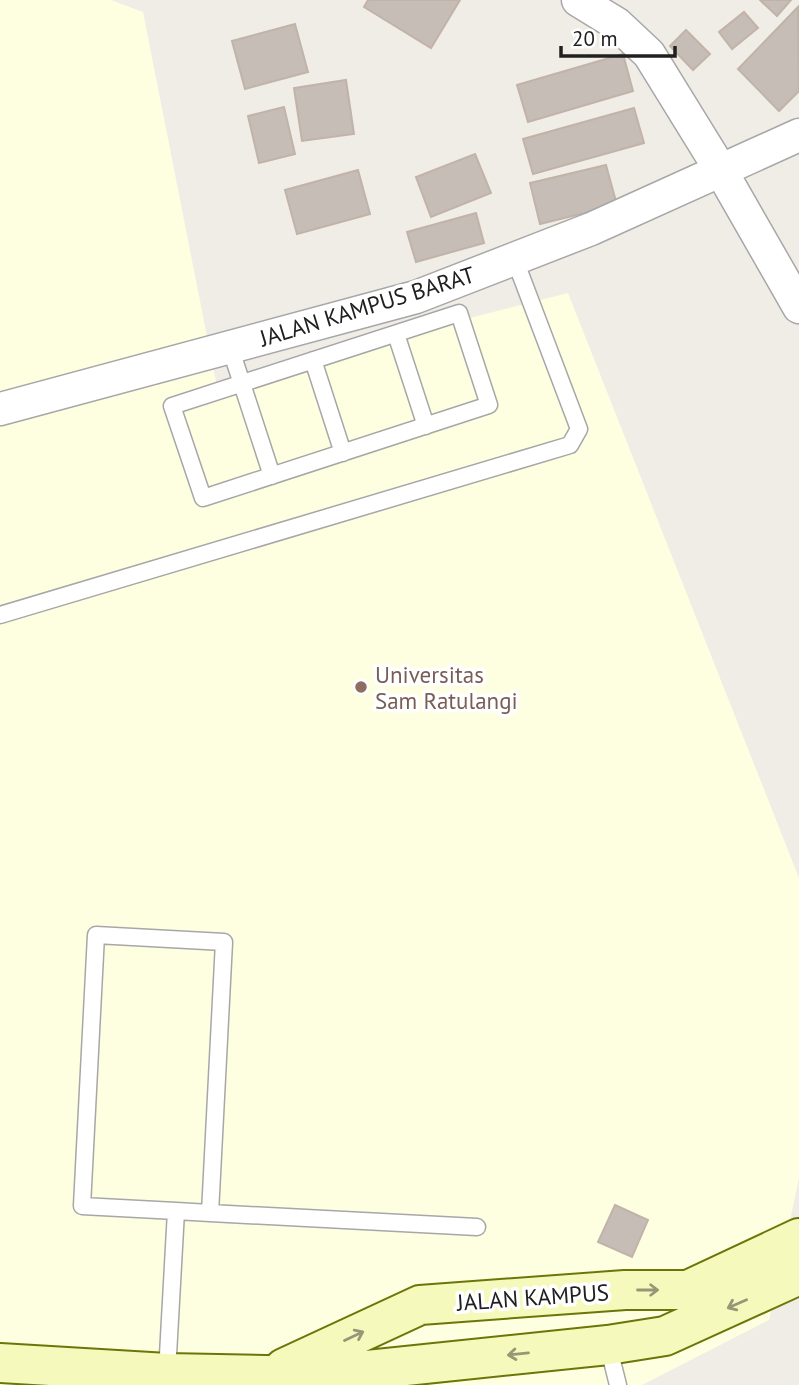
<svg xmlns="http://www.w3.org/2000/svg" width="799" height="1385" font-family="'PT Sans',sans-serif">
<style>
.education{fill:#fefee1}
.building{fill:#c5bdb6;stroke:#c2b3a9;stroke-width:2}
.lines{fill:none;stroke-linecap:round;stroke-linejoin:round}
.lane-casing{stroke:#a7a7a7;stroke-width:19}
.street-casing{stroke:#a7a7a7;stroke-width:35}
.secondary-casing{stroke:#6b7607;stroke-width:42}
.lane{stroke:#fff;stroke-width:16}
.street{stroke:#fff;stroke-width:32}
.secondary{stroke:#f6f9bc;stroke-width:38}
.oneway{stroke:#969776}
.education-dot{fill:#8d6e63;stroke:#fff;stroke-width:2.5}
.labels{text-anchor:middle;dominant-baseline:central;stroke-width:7;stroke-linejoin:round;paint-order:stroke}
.street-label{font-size:23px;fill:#202020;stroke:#fff}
.education-label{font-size:23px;fill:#785e54;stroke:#fff;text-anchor:start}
</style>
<rect width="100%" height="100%" fill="#f0ede6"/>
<path class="education" d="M0 0H111L143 12 216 382 568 293 799 878V1178L769 1320 642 1385H0Z"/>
<path class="building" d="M368 0H460L431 48 364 7Z
M760 0H791L777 16Z
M798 7 799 91 779 111 738 69Z
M744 12 758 28 732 49 719 32Z
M295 24 308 72 245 89 232 41Z
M686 30 710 54 693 70 670 46Z
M623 54 633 91 528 122 517 85Z
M346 80 354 134 302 141 294 88Z
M284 107 295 154 259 163 248 116Z
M634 108 644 143 533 174 523 139Z
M475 154 491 193 431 217 416 177Z
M606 165 617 205 540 224 530 183Z
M358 170 370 214 297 234 285 190Z
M476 213 484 243 416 262 407 232Z
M615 1205 648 1220 632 1257 598 1242Z"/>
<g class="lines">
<defs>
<path id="lane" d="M459 313 489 405 203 498 172 406Z
M396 334 426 426
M230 347 272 476
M313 360 343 453
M0 615 570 445 579 429 515 260
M210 1213 477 1227
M608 1345 618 1385
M167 1373 176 1211 210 1213 224 942 96 935 82 1206 176 1211"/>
<path id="street" d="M578 0 617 24 649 54 720 169 799 307
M0 409 416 297 591 229 799 135"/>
<path id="secondary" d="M0 1363 167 1373 310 1376 608 1345 665 1336 799 1275
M284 1368 420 1305 625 1290H688L799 1238"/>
</defs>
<use href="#lane" class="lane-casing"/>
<use href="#street" class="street-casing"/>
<use href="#secondary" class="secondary-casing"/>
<use href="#lane" class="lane"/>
<use href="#street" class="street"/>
<use href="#secondary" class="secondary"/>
</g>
<defs><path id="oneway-shaft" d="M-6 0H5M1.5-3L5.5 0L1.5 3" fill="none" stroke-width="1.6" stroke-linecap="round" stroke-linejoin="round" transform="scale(1.75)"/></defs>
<g class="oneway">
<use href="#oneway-shaft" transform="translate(648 1290)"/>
<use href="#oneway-shaft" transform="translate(737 1304) rotate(156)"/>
<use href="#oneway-shaft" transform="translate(354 1336) rotate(-25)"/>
<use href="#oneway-shaft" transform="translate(518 1354) rotate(174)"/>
</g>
<circle class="education-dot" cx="361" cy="687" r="7"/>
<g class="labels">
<g class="street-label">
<text transform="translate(367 306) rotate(-17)">JALAN KAMPUS BARAT</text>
<text transform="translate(533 1297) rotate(-4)">JALAN KAMPUS</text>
</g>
<g class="education-label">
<text x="375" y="674">Universitas<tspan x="375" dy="26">Sam Ratulangi</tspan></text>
</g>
</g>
<path d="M561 46v10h114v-10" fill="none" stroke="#202020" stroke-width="3.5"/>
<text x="572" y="46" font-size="21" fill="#202020" stroke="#ffffff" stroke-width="5" paint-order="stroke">20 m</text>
</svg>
